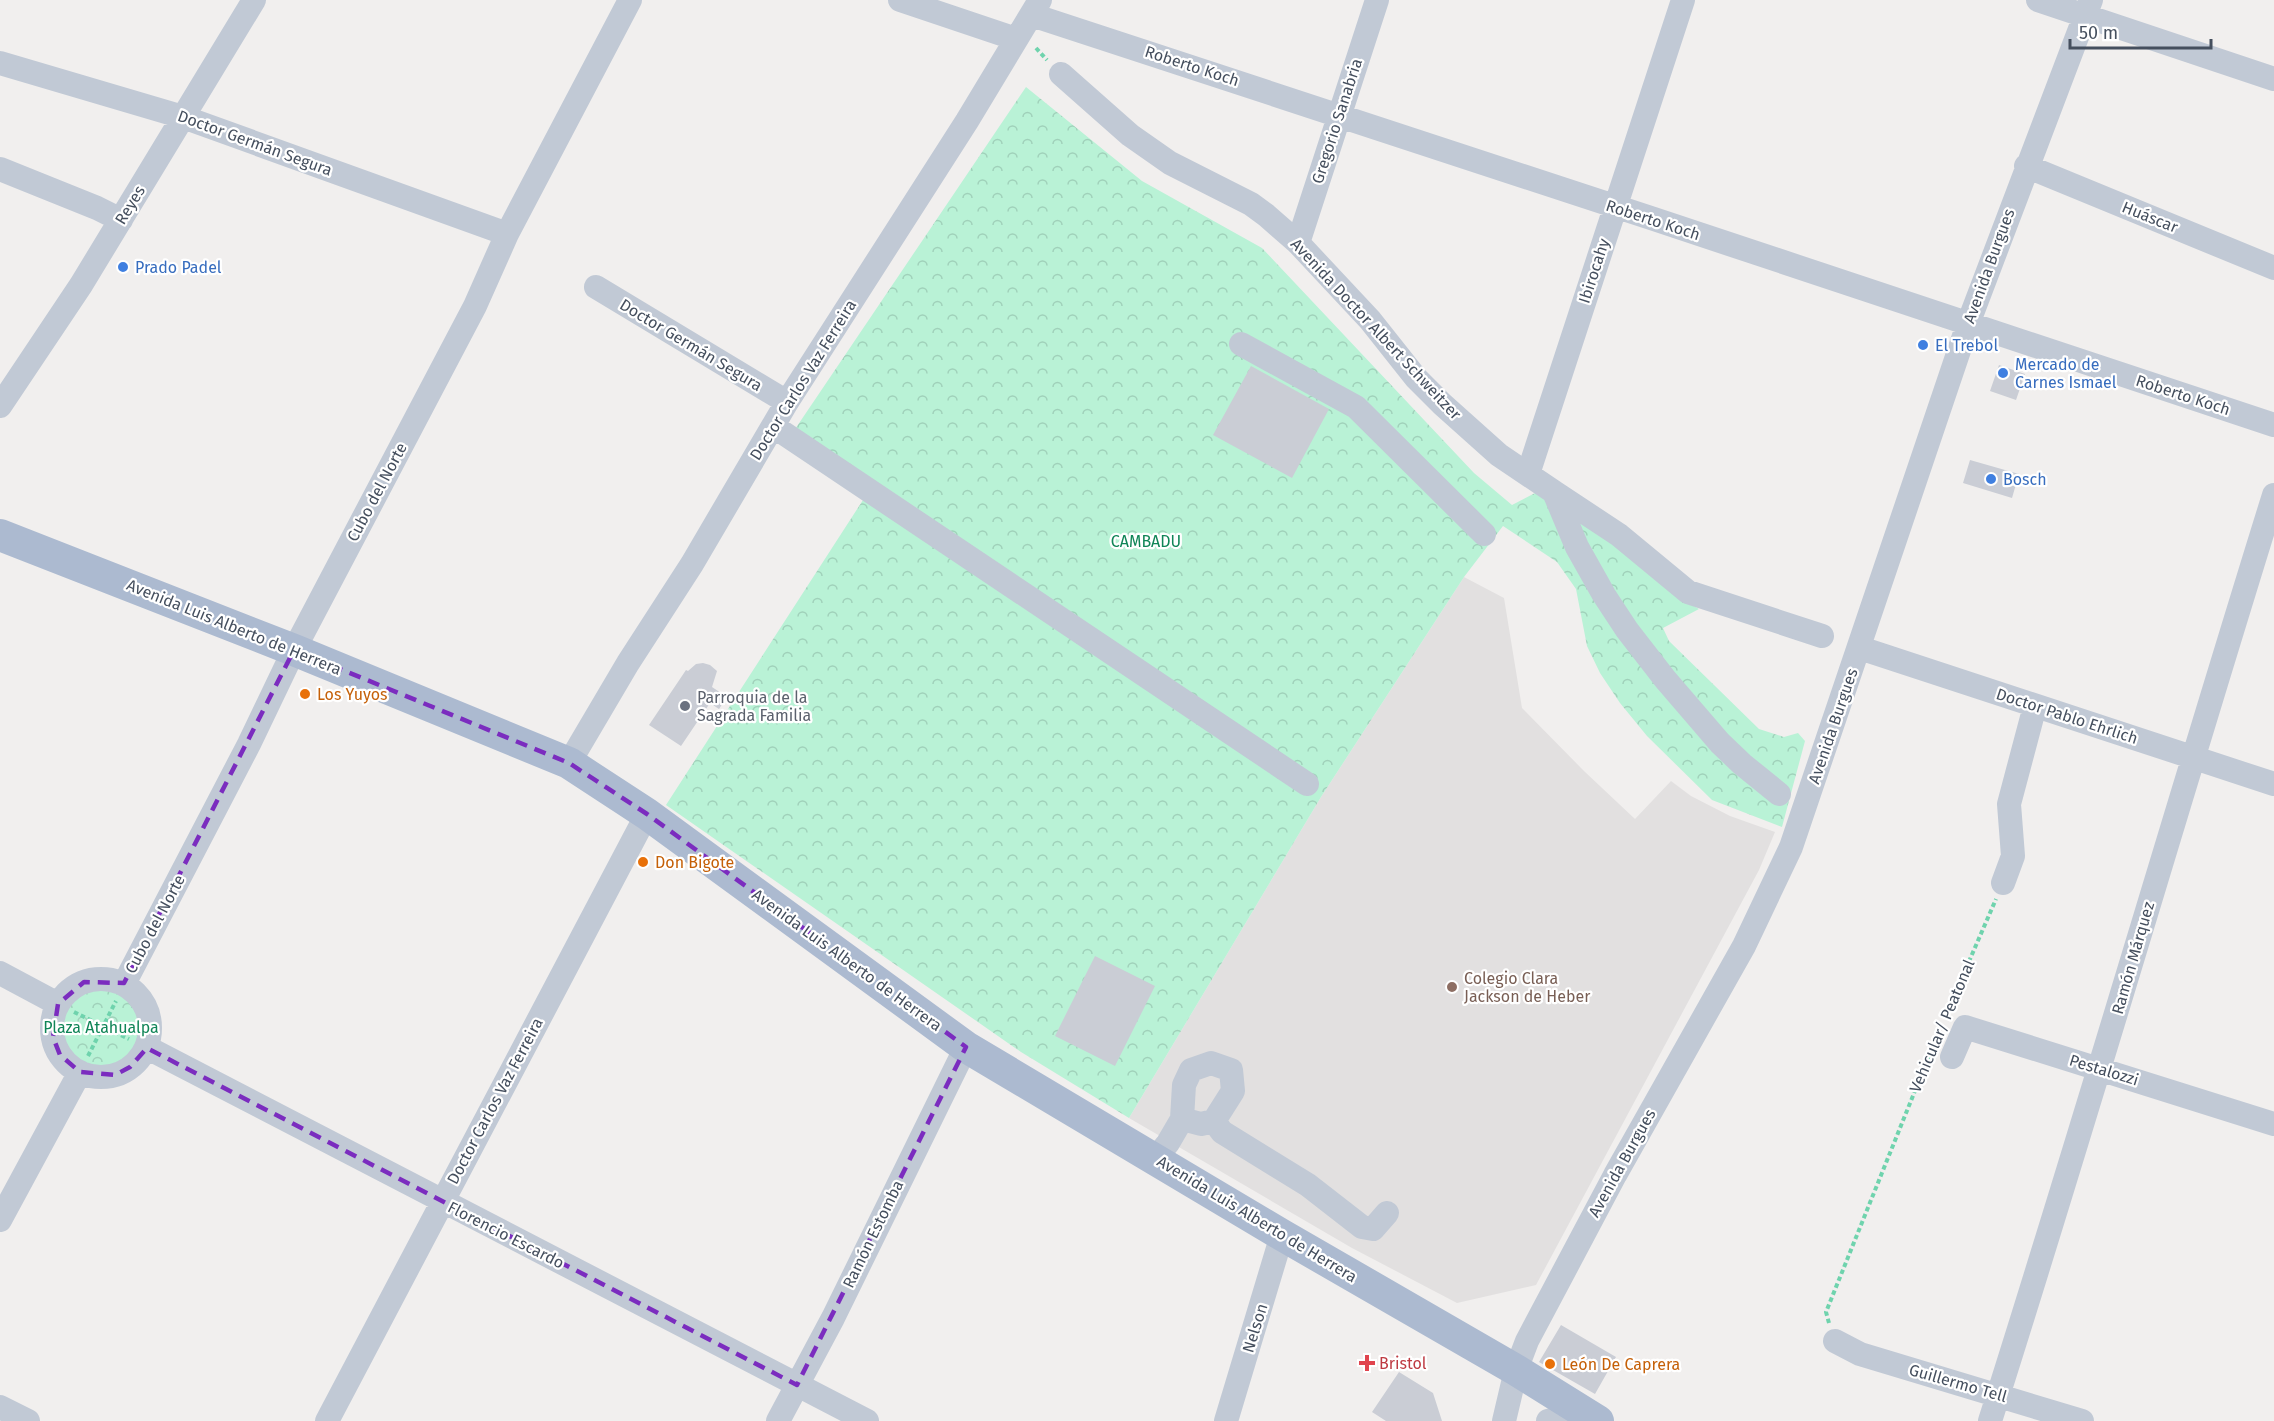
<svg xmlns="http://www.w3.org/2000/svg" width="2274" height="1421" font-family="'Fira Sans',sans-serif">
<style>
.education{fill:#e2e0e0}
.forest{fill:url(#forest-crowns)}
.building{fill:#cacdd5}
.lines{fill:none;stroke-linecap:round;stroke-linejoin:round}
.path{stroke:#6fd3ad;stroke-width:4;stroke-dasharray:4.5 3;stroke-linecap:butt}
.minor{stroke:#c1c9d5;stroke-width:24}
.major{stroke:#acbad0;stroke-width:32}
.marked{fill:none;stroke:#7b2cbf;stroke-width:4.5;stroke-dasharray:12 8;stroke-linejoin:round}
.shop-dot{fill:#3f7fe0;stroke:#fff;stroke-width:2}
.food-dot{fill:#e8710a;stroke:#fff;stroke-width:2}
.worship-dot{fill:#6b7280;stroke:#fff;stroke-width:2}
.education-dot{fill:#8d6e63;stroke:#fff;stroke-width:2}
.health-dot{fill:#e0444e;stroke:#fff;stroke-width:2}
.labels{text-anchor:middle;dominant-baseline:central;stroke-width:4.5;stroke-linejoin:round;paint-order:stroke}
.street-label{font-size:16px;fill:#454f5e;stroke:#fff}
.shop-label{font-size:16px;fill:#366cbe;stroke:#fff;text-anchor:start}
.park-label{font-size:16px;fill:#108557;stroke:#fff}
.food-label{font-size:16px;fill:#c56008;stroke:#fff;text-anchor:start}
.worship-label{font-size:16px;fill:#5b616d;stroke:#fff;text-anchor:start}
.education-label{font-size:16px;fill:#785e54;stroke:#fff;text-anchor:start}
.health-label{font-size:16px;fill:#be3a42;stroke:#fff;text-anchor:start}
</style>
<defs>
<pattern id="forest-crowns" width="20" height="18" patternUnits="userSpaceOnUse" patternTransform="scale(1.5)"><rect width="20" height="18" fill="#b9f2d6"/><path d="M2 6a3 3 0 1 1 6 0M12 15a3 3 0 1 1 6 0" fill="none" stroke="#a0d1ba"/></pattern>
</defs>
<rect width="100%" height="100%" fill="#f1efee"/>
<path class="education" d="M1464 577 1504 598 1522 708 1584 771 1635 819 1671 781 1691 796 1730 816 1775 832 1759 870 1536 1285 1457 1303 1352 1248 1129 1118 1321 797Z"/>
<path class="forest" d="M1026 87 1142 181 1262 248 1474 473 1512 505 1537 492 1576 513 1673 594 1699 609 1663 628 1669 641 1759 729 1784 737 1798 733 1805 741 1782 827 1712 800 1647 736 1620 703 1600 673 1587 646 1576 589 1557 562 1503 526 1464 577 1321 797 1129 1118 1021 1052 666 805 863 500 785 444Z
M61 1027a40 40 0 1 1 80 0a40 40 0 1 1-80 0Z"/>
<path class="building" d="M1999 365 2025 374 2016 400 1990 391Z
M1251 366 1329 409 1292 478 1213 435Z
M1970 460 2019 474 2012 498 1963 483Z
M703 663 710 665 717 671 712 687 727 697 719 709 710 703 681 746 649 725 686 670 688 671 696 664Z
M1095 956 1155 986 1115 1066 1055 1036Z
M1561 1325 1616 1357 1595 1394 1539 1362Z
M1399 1372 1433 1393 1442 1421H1386L1372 1412Z"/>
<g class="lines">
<path class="path" d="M1036 48 1047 60
M74 1012 129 1039
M1945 1017 1996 899
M88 1056 116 1001
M1829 1323 1826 1312 1931 1051"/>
<path class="minor" d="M900 0 1016 39
M2038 0 2274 79
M1032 15C1447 148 1860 289 2274 425
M0 63 183 117 507 234
M1061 74 1130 135 1170 163 1251 204 1266 215 1298 243 1370 320 1416 378 1442 404 1499 455 1554 492 1577 547 1604 595 1627 630 1665 679 1720 743 1742 764 1779 794
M2026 166 2274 268
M0 169 97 208 121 220
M1298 243 1377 0
M596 287 787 402
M1241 344 1356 407 1484 534
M0 406 81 285 254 0
M773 426 1307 784
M1528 474 1683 0
M1554 492 1619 535 1688 592 1822 636
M1860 648 2274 784
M569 763 628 663 692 564 787 402 967 121 1040 0
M2003 883 2013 856 2009 804 2035 706
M0 973 58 1004
M52 1028a49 49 0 1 1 98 0a49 49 0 1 1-98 0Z
M124 984 249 744 294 650 475 306 507 234 630 0
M146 1047 867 1421
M1952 1057 1965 1027 2274 1124
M1214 1121 1222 1132 1308 1185 1362 1227 1373 1229 1387 1213
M1155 1159 1168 1143 1182 1119 1184 1085 1191 1070 1211 1063 1231 1070 1233 1091 1214 1121 1201 1124 1182 1119
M0 1220 80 1072
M1835 1341 1860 1354 2082 1421
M0 1407 28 1421
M327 1421 647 814
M778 1421 833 1318 966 1047
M1226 1421 1282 1235
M1504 1421 1516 1370 1527 1341 1615 1175 1744 946 1791 847 1968 324 2091 0
M1548 1421 1584 1412
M1990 1421C2088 1113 2178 803 2274 495"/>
<path class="major" d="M0 535 294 650 569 763 647 814 966 1047 1282 1235 1516 1370 1598 1421"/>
</g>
<path class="marked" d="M294 650 569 763 647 814 966 1047 797 1385 147 1048 130 1067 115 1075 80 1072 60 1055 53 1037 58 1004 84 982 124 983Z"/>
<g class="shop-dot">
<circle cx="123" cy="267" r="6"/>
<circle cx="1923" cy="345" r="6"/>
<circle cx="2003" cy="373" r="6"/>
<circle cx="1991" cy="479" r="6"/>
</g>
<g class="food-dot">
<circle cx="305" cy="694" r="6"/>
<circle cx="643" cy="862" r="6"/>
<circle cx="1550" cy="1364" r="6"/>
</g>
<circle class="worship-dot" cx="685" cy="706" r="6"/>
<circle class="education-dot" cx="1452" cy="987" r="6"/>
<path class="health-dot" d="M1364 1354h6v6h6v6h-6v6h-6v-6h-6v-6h6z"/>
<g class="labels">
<g class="street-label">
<text transform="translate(1192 66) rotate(18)">Roberto Koch</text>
<text transform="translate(1337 121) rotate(-72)">Gregorio Sanabria</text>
<text transform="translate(255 143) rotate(20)">Doctor Germán Segura</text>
<text transform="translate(130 205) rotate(-59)">Reyes</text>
<text transform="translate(2150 217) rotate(22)">Huáscar</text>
<text transform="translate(1653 220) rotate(18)">Roberto Koch</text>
<text transform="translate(1989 266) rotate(-70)">Avenida Burgues</text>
<text transform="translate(1594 271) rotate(-72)">Ibirocahy</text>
<text transform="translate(1376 329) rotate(47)">Avenida Doctor Albert Schweitzer</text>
<text transform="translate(691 345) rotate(31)">Doctor Germán Segura</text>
<text transform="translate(803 380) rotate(-58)">Doctor Carlos Vaz Ferreira</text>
<text transform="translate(2183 395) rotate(18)">Roberto Koch</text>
<text transform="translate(377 492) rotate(-62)">Cubo del Norte</text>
<text transform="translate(234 627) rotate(22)">Avenida Luis Alberto de Herrera</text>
<text transform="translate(2067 716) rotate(18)">Doctor Pablo Ehrlich</text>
<text transform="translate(1833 726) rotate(-71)">Avenida Burgues</text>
<text transform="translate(155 924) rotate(-62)">Cubo del Norte</text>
<text transform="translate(2133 958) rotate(-74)">Ramón Márquez</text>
<text transform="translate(847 960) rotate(36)">Avenida Luis Alberto de Herrera</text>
<text transform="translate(1942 1026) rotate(-67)">Vehicular/ Peatonal</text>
<text transform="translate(2104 1070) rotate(17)">Pestalozzi</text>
<text transform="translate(495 1101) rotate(-62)">Doctor Carlos Vaz Ferreira</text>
<text transform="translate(1622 1163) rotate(-61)">Avenida Burgues</text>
<text transform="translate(1257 1219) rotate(31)">Avenida Luis Alberto de Herrera</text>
<text transform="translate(873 1234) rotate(-64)">Ramón Estomba</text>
<text transform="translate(506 1235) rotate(27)">Florencio Escardo</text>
<text transform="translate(1255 1328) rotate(-73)">Nelson</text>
<text transform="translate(1958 1383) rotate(16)">Guillermo Tell</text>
</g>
<g class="shop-label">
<text x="135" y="267">Prado Padel</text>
<text x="1935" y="345">El Trebol</text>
<text x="2015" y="364">Mercado de<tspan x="2015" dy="18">Carnes Ismael</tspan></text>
<text x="2003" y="479">Bosch</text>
</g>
<g class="park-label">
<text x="1146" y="541">CAMBADU</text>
<text x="101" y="1027">Plaza Atahualpa</text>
</g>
<g class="food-label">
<text x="317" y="694">Los Yuyos</text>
<text x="655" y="862">Don Bigote</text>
<text x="1562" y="1364">León De Caprera</text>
</g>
<g class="worship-label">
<text x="697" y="697">Parroquia de la<tspan x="697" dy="18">Sagrada Familia</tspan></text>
</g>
<g class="education-label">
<text x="1464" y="978">Colegio Clara<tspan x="1464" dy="18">Jackson de Heber</tspan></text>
</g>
<g class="health-label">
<text x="1379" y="1363">Bristol</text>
</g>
</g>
<path d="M2070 39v9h141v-9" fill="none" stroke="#454f5e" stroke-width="3"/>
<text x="2079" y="39" font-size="18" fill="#454f5e" stroke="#ffffff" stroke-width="4.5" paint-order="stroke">50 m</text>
</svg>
